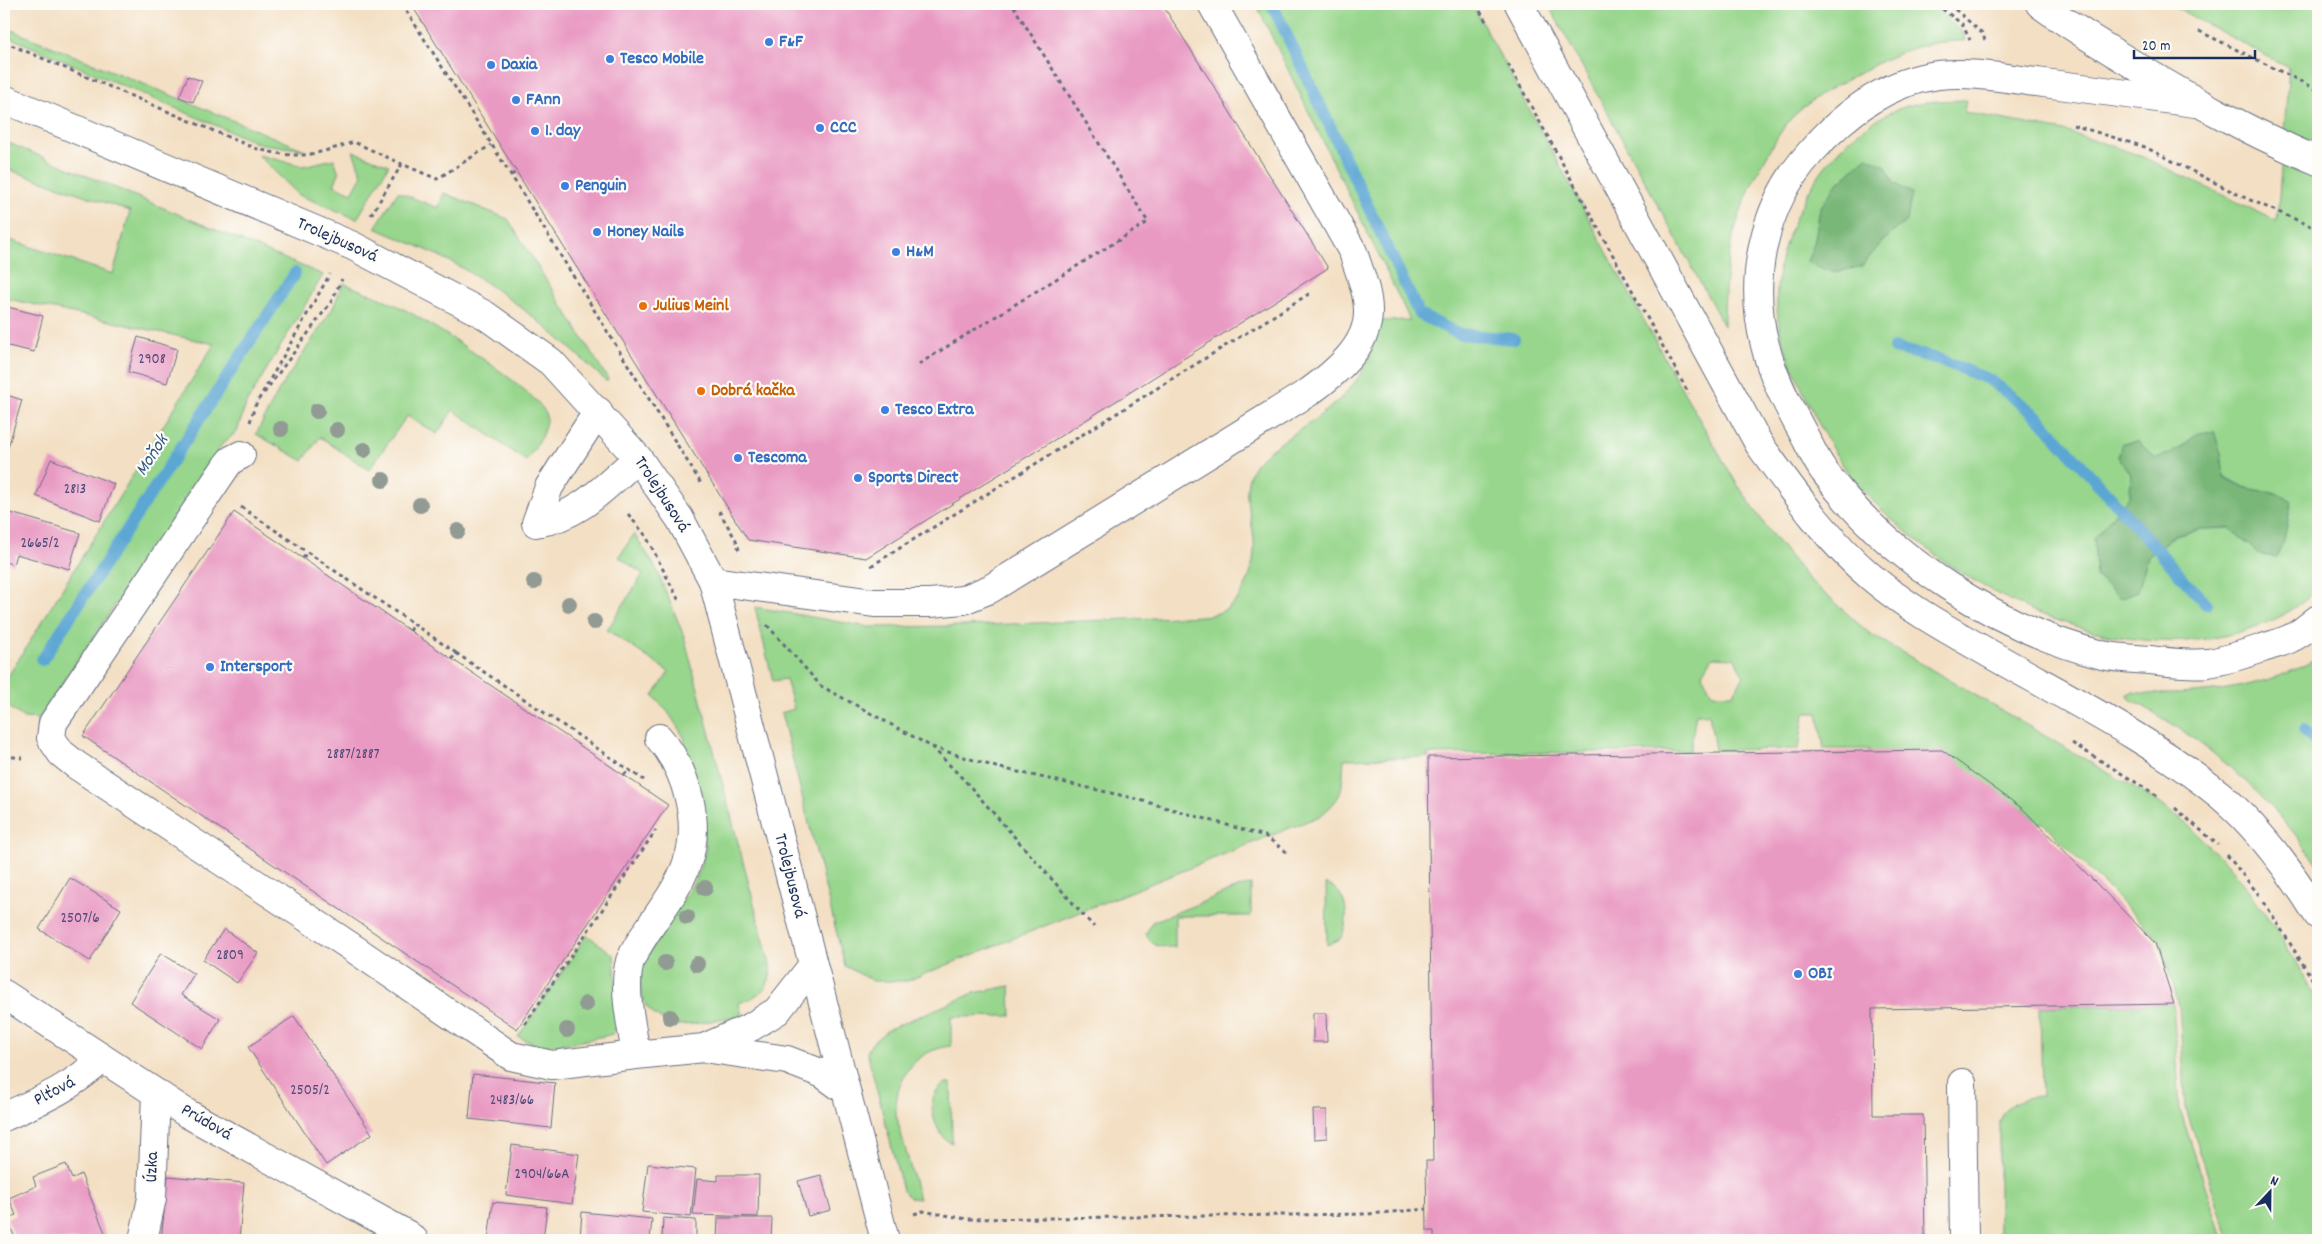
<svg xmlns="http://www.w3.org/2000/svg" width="2322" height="1244" font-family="Dekko,sans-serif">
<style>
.green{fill:#97d68c;stroke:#598275;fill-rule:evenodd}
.forest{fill:#79b778;stroke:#4a736b}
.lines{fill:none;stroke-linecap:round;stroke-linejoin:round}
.stream{stroke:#5ba6d4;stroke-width:12}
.building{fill:#e99ac3}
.minor-casing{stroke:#676d81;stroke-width:30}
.major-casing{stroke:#676d81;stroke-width:30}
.highway-casing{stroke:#676d81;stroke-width:30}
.path{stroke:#676d81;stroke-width:3;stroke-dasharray:4 4;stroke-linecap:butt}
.minor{stroke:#fff;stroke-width:28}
.major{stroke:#fff;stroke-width:28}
.highway{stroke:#fff;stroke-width:28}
.tree{fill:#919a93}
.shop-dot{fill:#3f7fe0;stroke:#fdfcf7;stroke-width:2}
.food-dot{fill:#e8710a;stroke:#fdfcf7;stroke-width:2}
.labels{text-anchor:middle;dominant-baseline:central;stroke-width:4.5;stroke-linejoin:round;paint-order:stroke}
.number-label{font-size:15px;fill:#4e4a77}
.shop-label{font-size:18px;font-weight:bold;fill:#366cbe;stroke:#fdfcf7;text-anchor:start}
.street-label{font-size:18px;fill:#1b2f5e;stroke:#fdfcf7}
.food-label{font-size:18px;font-weight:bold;fill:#c56008;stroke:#fdfcf7;text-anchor:start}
.water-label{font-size:19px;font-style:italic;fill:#315987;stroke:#fdfcf7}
</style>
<rect width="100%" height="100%" fill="#fdfcf7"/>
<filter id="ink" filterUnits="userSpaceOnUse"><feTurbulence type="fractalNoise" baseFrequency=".02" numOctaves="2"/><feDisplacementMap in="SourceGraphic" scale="10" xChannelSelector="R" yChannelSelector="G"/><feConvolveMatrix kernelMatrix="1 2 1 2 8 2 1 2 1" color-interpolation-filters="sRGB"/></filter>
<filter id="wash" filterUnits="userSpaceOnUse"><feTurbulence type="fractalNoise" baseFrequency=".0096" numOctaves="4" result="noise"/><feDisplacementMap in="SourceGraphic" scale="20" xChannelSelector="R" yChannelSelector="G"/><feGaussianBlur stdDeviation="1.12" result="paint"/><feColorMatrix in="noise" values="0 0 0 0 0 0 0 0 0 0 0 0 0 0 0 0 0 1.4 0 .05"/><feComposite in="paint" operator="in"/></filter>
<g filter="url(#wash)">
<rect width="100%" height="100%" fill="#f3dfc3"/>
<path class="green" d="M1256 4H1472L1671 370 1735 481 1770 532 1807 578 1869 633 2153 799 2189 826 2233 870 2279 933 2318 1001V1240H2229L2186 1109 2179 1005 2160 941 2042 822 2039 824 2023 809 1869 751 1868 749H1824L1818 713H1804L1799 749 1715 750 1709 714H1696L1690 751 1428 754V757L1344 759C1341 790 1346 795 1320 816L907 981H873L845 966 781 713 794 709 786 679 773 681 755 607 869 627 964 626 1203 616C1208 615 1216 614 1221 612 1248 600 1258 558 1253 532 1250 511 1242 493 1251 472 1259 456 1272 449 1286 439 1332 408 1374 382 1376 321L1410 320ZM1713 657 1734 658 1744 676 1733 694H1712L1702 675Z
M1548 4H1931L1963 33 1965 41C1924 40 1893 54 1858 74 1837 85 1815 96 1797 113 1784 124 1775 141 1767 156 1733 214 1724 259 1724 326Z
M2169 4H2318V588C2295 613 2265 625 2232 634 2100 667 1945 583 1859 486 1836 460 1820 427 1806 397 1793 369 1779 341 1777 309 1774 266 1790 223 1812 186 1834 149 1871 114 1915 104 1931 100 1949 101 1966 100L1964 112 2064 131 2113 146 2143 157 2277 221 2289 68ZM1886 166 1907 220 1883 241 1807 262 1815 240 1820 208ZM2199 433 2221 454 2224 476 2246 488 2273 493 2258 553 2230 528 2200 529 2175 535 2148 556 2138 590 2094 540 2130 495 2131 475 2118 457 2138 443 2155 458 2173 453Z
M4 27 305 150 257 143 4 35Z
M4 141 323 275 246 404 237 432 223 443 39 719 24 718 4 704V683L214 344 4 298V238L113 274 130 211 4 168Z
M353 151 389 165 357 219 299 195 258 155 303 166 334 159 339 173 334 185 352 193 362 175Z
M398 192 438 208 444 193 508 219 608 379 607 382C562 340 516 299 462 268 435 252 404 241 375 228Z
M343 283C362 291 382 298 400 307 423 319 545 394 546 416 547 432 535 449 526 461L453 410 437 434 407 416 369 470 320 437 303 461 256 434 279 390 333 308Z
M634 534 656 568 684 636 770 965C773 986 759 997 739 1003L742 1015C722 1018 698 1025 677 1025 670 1024 662 1020 656 1016 637 1002 639 982 644 961L697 877 706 847 684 737 668 712 653 696 669 672 607 630 643 574 619 557Z
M2318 658V865C2269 794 2206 740 2130 699L2128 694 2132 692C2189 699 2268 688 2318 658Z
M1326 884C1348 891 1351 920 1340 939L1327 945Z
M1251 885V916H1175V947C1162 947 1152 948 1146 934L1152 922 1243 886Z
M587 935 614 955 619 1022 613 1034 577 1042 542 1047 518 1037Z
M1010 986 1011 1016 951 1017V1046C914 1050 894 1080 896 1115L919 1199 910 1198 903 1191 867 1052 872 1043 889 1029 974 993Z
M2173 1004 2180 1110 2223 1240H1999V1123C2007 1103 2021 1097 2042 1096L2040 1007Z
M946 1083H951L952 1143C939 1140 929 1111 933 1099 935 1092 940 1087 946 1083Z"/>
<path class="forest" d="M1867 157 1886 166 1894 183 1912 193 1907 220 1883 241 1862 266 1834 273 1807 262 1815 240 1820 208 1836 185Z
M2214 431 2221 454 2224 477 2246 488 2273 493 2292 500 2284 540 2276 558 2258 553 2230 528 2200 529 2174 535 2148 556 2138 591 2120 598 2096 576 2094 539 2130 495 2131 475 2118 457 2122 443 2138 442 2156 458 2173 453 2199 433Z"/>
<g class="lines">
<path class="stream" d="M1272 4 1419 314 1459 334 1514 339
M1894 348 1938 359 1990 380 2038 417 2206 604
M42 660 295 273
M2304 730 2318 743"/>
</g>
<g id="blocks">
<path class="building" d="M411 4H1162L1328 268 866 558 748 540Z
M188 76 202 81 193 102 179 97Z
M4 306 43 316 34 352 4 345Z
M138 337 177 349 167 383 128 372Z
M4 394 22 400 4 461Z
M51 459 114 484 100 521 36 496Z
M4 511 80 533 69 569 16 554 13 565 4 561Z
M234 512 668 805 517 1029 83 736Z
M1942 750 2023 809 2155 943 2174 1004 1872 1009 1873 1115H1923L1925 1240H1434V1231H1427L1426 1161H1433L1428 757Z
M70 878 121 909 90 961 39 929Z
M224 929 258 953 237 983 203 960Z
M161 953 194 974 181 995 220 1019 202 1049 130 1002Z
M1313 1013H1326L1327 1042H1313Z
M294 1016 372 1134 326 1165 248 1047Z
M473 1074 555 1083 551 1128 469 1119Z
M1313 1110H1327V1138L1314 1139Z
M512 1145 579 1154 572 1204 506 1195Z
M66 1164 72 1179 81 1174 108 1240H16L7 1219 16 1215 9 1198 36 1186 33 1177Z
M648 1164 696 1169 691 1217 642 1212Z
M718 1175H759L758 1217 693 1215 697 1179 718 1181Z
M821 1175 831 1210 808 1216 798 1181Z
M168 1176 244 1183 239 1240H161Z
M493 1202 547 1207 543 1240H488Z
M582 1212 652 1219 650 1240 580 1238Z
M663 1218 696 1220V1240H662Z
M718 1218H772L771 1240H717Z"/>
</g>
</g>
<g filter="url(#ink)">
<use href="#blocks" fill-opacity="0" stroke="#676d81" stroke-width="1"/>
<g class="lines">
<defs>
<path id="minor" d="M4 99 353 246 485 315 551 362 638 458 680 519 713 581 885 1240
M598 411 549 487 536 523C580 517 606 485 638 458
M241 455 231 460 227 465 53 723 51 738 61 753 76 765 347 944 511 1056 552 1065 636 1055C632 1026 622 990 630 961 645 927 675 899 687 863 702 823 686 769 659 738
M713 581 874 603H930L963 600 990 589 1309 392C1334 374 1369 346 1368 311 1368 291 1359 271 1353 252L1212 4
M4 994 188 1114 408 1235 414 1240
M704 1048 751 1027 777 1011 813 965
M636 1055 704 1048 787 1060 823 1074 845 1090
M1962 1083 1964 1240
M4 1117C43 1099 69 1089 102 1059
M143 1240 152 1198 156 1093"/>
<path id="major" d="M2040 4C2068 25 2097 42 2126 60 2190 99 2249 132 2318 161"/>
<path id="highway" d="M1519 4 1759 444C1793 491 1826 539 1871 577 1904 605 1941 626 1978 647 2059 694 2147 736 2220 795 2259 828 2291 872 2318 915
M2195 103C2145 96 2094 90 2044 83 2009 79 1973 71 1938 75 1886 82 1843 115 1810 153 1763 205 1748 279 1765 345 1772 375 1787 404 1802 431 1809 444 1815 459 1824 471 1886 558 2000 629 2102 655 2117 658 2134 659 2149 660 2168 662 2189 665 2208 663 2228 660 2248 653 2266 647 2274 644 2284 642 2291 638 2301 634 2310 625 2318 619"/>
</defs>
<use href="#minor" class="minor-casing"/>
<use href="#major" class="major-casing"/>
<use href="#highway" class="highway-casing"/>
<path class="path" d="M402 4 511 175 702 485
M1476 4 1487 23
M1936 4 1962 24 1970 40
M1949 4 1982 33 1985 40
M2199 31 2318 90
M4 42 254 148C300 160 310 156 354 142L402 164
M1508 64 1689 394
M2073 125 2145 147 2241 196 2318 229
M511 175 517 172
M371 215 402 164 437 179 491 145
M919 364 1148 222 1012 4
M264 393 331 302 342 279
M250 422 255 406 330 274
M241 507 456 653 452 659
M719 511 736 540 739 550
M628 514 646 536 679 601
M303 558 307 552
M871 566 1312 292
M767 625 821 686 932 747 967 783 1094 927
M410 631 414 624
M456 653 644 780
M2072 743 2158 796
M932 747 996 767 1133 798 1265 836 1288 853
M4 756 23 758
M624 775 629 769
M2175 808 2218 845
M2227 855 2259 895
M2264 902 2318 988
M525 1024 656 830
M914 1214 923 1211 966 1219 1368 1214 1427 1209"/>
<use href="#minor" class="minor"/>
<use href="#major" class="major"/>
<use href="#highway" class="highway"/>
</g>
<g class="tree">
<circle cx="317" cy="411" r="8"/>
<circle cx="281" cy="429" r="8"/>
<circle cx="337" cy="430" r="8"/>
<circle cx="364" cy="450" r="8"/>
<circle cx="383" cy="480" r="8"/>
<circle cx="420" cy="505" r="8"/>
<circle cx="458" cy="531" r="8"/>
<circle cx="534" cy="582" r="8"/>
<circle cx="569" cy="604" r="8"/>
<circle cx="594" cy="622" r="8"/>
<circle cx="705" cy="888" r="8"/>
<circle cx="687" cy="917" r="8"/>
<circle cx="665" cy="963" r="8"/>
<circle cx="697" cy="964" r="8"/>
<circle cx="586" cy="1004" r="8"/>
<circle cx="670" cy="1017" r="8"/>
<circle cx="567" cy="1030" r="8"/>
</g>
</g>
<g class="shop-dot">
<circle cx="769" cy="42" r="5"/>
<circle cx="610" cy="59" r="5"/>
<circle cx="491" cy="65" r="5"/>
<circle cx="516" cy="100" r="5"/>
<circle cx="820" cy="128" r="5"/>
<circle cx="535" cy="131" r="5"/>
<circle cx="565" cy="186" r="5"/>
<circle cx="597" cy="232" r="5"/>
<circle cx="896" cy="252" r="5"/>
<circle cx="885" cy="410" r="5"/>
<circle cx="738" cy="458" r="5"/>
<circle cx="858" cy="478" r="5"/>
<circle cx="210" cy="667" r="5"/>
<circle cx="1798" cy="974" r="5"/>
</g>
<g class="food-dot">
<circle cx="643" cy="306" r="5"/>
<circle cx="701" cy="391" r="5"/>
</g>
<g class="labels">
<g class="number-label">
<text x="152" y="360">2908</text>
<text x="75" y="490">2813</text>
<text x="40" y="544">2665/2</text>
<text x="353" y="755">2887/2887</text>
<text x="80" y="919">2507/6</text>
<text x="230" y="956">2809</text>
<text x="310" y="1091">2505/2</text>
<text x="512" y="1101">2483/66</text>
<text x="542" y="1175">2904/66A</text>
</g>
<g class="shop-label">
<text x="779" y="42">F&amp;F</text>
<text x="620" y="59">Tesco Mobile</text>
<text x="501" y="65">Daxia</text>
<text x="526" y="100">FAnn</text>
<text x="830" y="128">CCC</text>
<text x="545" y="131">1. day</text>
<text x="575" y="186">Penguin</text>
<text x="607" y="232">Honey Nails</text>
<text x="906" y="252">H&amp;M</text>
<text x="895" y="410">Tesco Extra</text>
<text x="748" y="458">Tescoma</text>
<text x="868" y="478">Sports Direct</text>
<text x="220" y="667">Intersport</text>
<text x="1808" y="974">OBI</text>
</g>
<g class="street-label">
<text transform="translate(337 241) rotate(24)">Trolejbusová</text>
<text transform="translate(661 495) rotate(57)">Trolejbusová</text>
<text transform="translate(789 876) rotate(76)">Trolejbusová</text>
<text transform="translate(55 1092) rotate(-28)">Plťová</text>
<text transform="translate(206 1123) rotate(30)">Prúdová</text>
<text transform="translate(153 1167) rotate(-88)">Úzka</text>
</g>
<g class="food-label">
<text x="653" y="306">Julius Meinl</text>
<text x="711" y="391">Dobrá kačka</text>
</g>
<g class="water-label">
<text transform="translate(153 456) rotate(-57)">Moňok</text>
</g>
</g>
<rect width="2322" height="1244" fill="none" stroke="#fdfcf7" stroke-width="20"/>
<g transform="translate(2270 1192) rotate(22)" stroke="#fdfcf7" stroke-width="4" paint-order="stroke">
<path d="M0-4L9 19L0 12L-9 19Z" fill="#1b2f5e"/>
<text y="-8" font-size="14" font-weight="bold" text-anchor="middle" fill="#1b2f5e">N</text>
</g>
<path d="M2134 50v8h121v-8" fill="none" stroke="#1b2f5e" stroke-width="2.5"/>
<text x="2142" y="50" font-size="15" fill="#1b2f5e" stroke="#fdfcf7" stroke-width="4" paint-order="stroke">20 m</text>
</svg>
